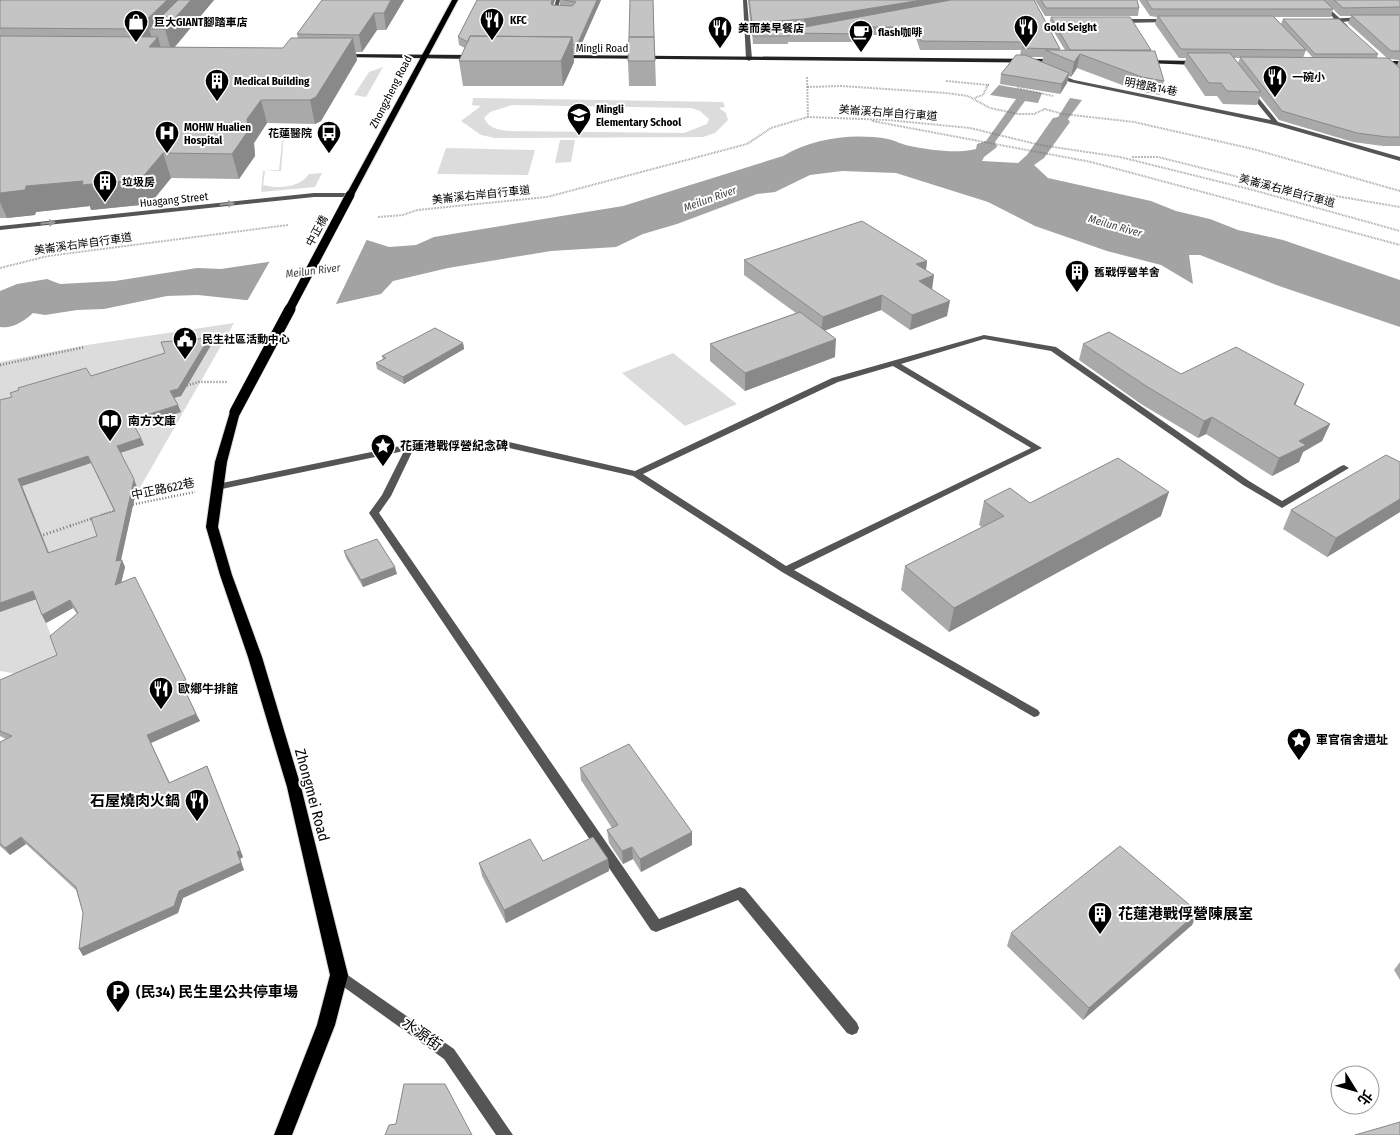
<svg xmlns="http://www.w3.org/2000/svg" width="1400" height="1135" font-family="'Fira Sans Condensed','Noto Sans TC',sans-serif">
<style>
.green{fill:#dcdcdc;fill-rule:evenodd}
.water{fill:#a3a3a3}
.pier{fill:#fff}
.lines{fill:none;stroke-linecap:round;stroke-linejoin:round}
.primary-casing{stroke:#dbdbdb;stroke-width:2}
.path-far2{stroke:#777;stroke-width:2;stroke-dasharray:0.5 1;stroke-linecap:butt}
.path-far1{stroke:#777;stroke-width:2.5;stroke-dasharray:1 2;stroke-linecap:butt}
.path{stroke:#777;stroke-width:3;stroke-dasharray:1 2.5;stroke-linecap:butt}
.lane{fill:#555;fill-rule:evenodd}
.street{fill:#555;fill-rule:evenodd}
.secondary{fill:#222;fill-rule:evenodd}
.primary{fill:#000;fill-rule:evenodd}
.primary-bridge-far1-casing{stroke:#dbdbdb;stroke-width:10;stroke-linecap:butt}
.primary-bridge-casing{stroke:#dbdbdb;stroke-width:12;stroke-linecap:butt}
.primary-bridge-far1{stroke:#000;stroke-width:9}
.primary-bridge{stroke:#000;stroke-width:11}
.wall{fill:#a9a9a9;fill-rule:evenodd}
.shaded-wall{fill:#898989}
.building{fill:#c4c4c4;stroke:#898989;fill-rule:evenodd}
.oneway{fill:#999}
.labels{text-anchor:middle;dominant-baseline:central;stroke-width:4;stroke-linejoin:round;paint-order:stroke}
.far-poi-label{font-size:11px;font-weight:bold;fill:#000;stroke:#fff;text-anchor:start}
.far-street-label{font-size:11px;fill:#000;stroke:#fff}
.far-water-label{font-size:11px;font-style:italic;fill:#444;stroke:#fff}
.poi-label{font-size:12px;font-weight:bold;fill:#000;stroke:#fff;text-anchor:start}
.street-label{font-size:12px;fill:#000;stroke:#fff}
.near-street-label{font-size:15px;fill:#000;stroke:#fff}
.near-poi-label{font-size:15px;font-weight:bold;fill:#000;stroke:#fff;text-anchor:start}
</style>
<rect width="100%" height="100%" fill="#fff"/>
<path class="green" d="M383 67 366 97 354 95 369 72Z
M473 98 723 102 725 107 719 108 726 113 728 120 715 133 703 137 495 138 481 135 461 121 481 106 472 105ZM512 105 691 108 700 111 709 119 707 124 684 133 507 131C496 129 489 128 484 118L490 112Z
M288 131 312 132 284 134 281 171H265L263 185C278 189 300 188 309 174L322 173 315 187 261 192 263 171 279 170 283 134Z
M560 140H575L571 162 555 163Z
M446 148 535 150 528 175 437 174Z
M234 323 137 493 109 565 79 606 45 619 52 639 142 604 30 676 0 671V362L87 345Z
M673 353 737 404 685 426 622 373Z"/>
<path class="water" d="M999 85 1042 93 1038 103 1025 101 995 142 997 147 984 157 982 161 1018 163 1027 155 1053 118 1058 117 1070 98 1082 100 1068 119 1070 122 1044 158 1034 165 1048 178 1151 201 1176 211 1210 219 1238 230 1283 240 1400 280V327L1279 286 1200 255H1189L1193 284 1161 265 1107 251 1035 226 988 202 896 173 842 171 810 175 775 192 757 194 677 224 643 234 616 247 551 251 448 268 393 281 381 294 336 304 245 300 198 295 167 296 104 309 77 310 45 315 33 313C24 321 13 329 0 327V291L17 284 47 279 60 284 115 281 197 268 221 269 268 262 367 240 389 247 416 245 434 237 623 206 783 156C814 138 852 133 888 139 896 141 903 145 910 146 930 150 957 154 976 149L977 144 986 141 1016 99 990 95Z"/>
<path class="pier" d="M368 237 335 306 246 303 271 259Z"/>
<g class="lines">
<defs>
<path id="primary" d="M452 0H458L354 195 347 197 346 195Z
M235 409 240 412 227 462 218 527 232 575 262 657 301 787 348 975 335 1025 292 1135H274L317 1025 330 975 287 787 248 657 220 575 206 527 215 462 230 412Z"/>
</defs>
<use href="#primary" class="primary-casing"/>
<path class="path-far2" d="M807 77 808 117
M946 81 988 85 983 95 974 98
M807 87 841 86 946 93 968 96 990 108 1018 114H1034L1045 109 1063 114 1134 122 1253 149 1400 191
M1017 88 1053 96
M872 121 1091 162 1400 245
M1132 157H1158L1266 184 1400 207
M378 217 403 215 417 210 547 197 747 144 771 128 808 117 888 120 970 128 1040 145 1120 157 1253 190 1400 231
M0 268 48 256 288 225"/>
<path class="path-far1" d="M0 365 85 347
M184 386 199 382H227
M130 505 195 492
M101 515 117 510
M70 526 93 518"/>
<path class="path" d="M40 536 73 525"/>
<path class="lane" d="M556 0H560L558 9H564V11H553Z
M1362 17 1364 20 1329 23 1326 21 1329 19Z
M1169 19 1171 22 1119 23 1116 21 1119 19Z
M984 335 1056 347 1249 481 1282 501 1341 466 1344 465 1349 468 1282 508 1243 485 1051 351 984 339 901 364 1042 448 794 570 1038 710 1040 713 1038 716 1034 717 782 572 633 476 500 446 413 450 391 496 379 513 659 919 740 887 745 889 857 1023 859 1028 857 1033 852 1035 847 1033 738 900 656 932 651 930 369 513 382 495 404 451 217 490 212 487 217 484 410 444 500 440 635 471 832 378ZM893 366 1031 448 786 566 643 474 838 382Z"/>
<path class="street" d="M743 0H747L752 59 749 61 746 59Z
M1315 0H1320L1348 26V28H1344Z
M1057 73 1074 80 1271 120 1248 92 1253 91 1278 122 1400 157V161L1275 125 1070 82 1055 76V74Z
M314 193H350L353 195 350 197H314L0 230V226Z
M339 969 454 1049 513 1135H496L444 1059 334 980 332 975 334 970Z"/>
<path class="secondary" d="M343 54 474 55 477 57 474 59 341 57V55Z
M561 55 1056 59 1059 61 1056 63 559 58 558 57Z
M1146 60 1196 61 1199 63 1196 65 1144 63 1143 62Z
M1381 61H1400V65L1379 64 1378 63Z"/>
<use href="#primary" class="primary"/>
<defs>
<path id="primary-bridge-far1" d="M289 310 350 195"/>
<path id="primary-bridge" d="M235 412 290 309"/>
</defs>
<use href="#primary-bridge-far1" class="primary-bridge-far1-casing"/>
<use href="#primary-bridge" class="primary-bridge-casing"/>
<use href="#primary-bridge-far1" class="primary-bridge-far1"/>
<use href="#primary-bridge" class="primary-bridge"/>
</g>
<path class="wall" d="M0 0H214L175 47 283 48 298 38 297 34 322 0H404L386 30H377L362 52H356L357 60 321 121 315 124 267 123 254 143 255 156 239 179 171 178 150 204 91 210 90 206 36 212 35 215 7 218H0Z
M477 0H555L553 5H560V0H601L577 54H573L574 62 563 86H463L459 61 465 48 459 45 458 37Z
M653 0 656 86H629L628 61 629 37Z
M748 0H1034L1060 49V50H1065L1049 24 1051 17 1151 50 1164 81 1160 95 1138 91 1077 68 1071 77 1069 76 1067 83 1060 94 1000 84 1001 74 1020 55 1021 50H920L915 35H861L860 42H788V44H753L752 31H751ZM1030 57H1043L1042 62Z
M1035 0H1137L1139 8 1138 16H1045Z
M1139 0H1400V146H1383L1353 142 1279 120 1260 96 1257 105 1223 104 1217 96H1205L1184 65 1186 58H1179L1155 24 1157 17 1150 16ZM1333 9 1340 16H1351L1348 23 1387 58H1377L1378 54 1283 19 1281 24 1274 17H1331ZM1306 50 1313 58H1303ZM1234 58H1240L1238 63ZM1389 59 1399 60 1397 65Z
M744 260 927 261 926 270 932 290 947 316 910 330 881 310 825 330 835 357 745 391 710 361V344L796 313 744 275Z
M463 343 464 349 404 384 377 369 376 363 383 359 382 356Z
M1083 344 1181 374 1304 384 1295 405 1330 424 1322 441 1303 452 1299 462 1272 476 1206 434 1198 438 1141 404 1079 360Z
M211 345 181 396 174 398 181 412 135 427 144 445 120 453 137 487 121 560 125 567 121 582 186 680 189 687 184 689 200 721 151 743 170 783 207 766 243 857 240 859 244 870 183 898 178 913 83 956V913L76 890 26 844 10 855 0 846V742L6 739 0 736V680L57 655 77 614 73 608 46 623 42 615 0 400 91 376 165 353ZM91 463 114 511 97 536 49 553 22 486Z
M1400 462V512L1327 557 1283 529 1291 510Z
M984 501 1030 503 1161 516 949 632 901 590 905 566 982 527 979 525Z
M344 551 397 574 363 587 346 558Z
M580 768 692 832V845L641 872 633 859 623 864 609 843 607 830 612 828 581 780Z
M608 859 609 871 506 923 482 876 479 863Z
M1198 912 1192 925 1083 1020 1007 946 1011 933Z
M1400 962V980L1394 970Z"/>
<path class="shaded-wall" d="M167 0H214L171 51 165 29H149L153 42 144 51 137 29Z
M391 0H404L386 30 384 13Z
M552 0H555L551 11V3Z
M597 0H601L577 54V45Z
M922 0H969L804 27V19Z
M374 13 377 30 362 52 359 35Z
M158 37 164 59 149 47Z
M572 37 574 62 563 86 561 61Z
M353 38 357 60 321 121 315 124 310 100Z
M1080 54 1077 68 1071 77 1074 62Z
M1069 73 1067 83 1060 94 1062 84Z
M261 100 267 123 254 143 255 156 239 179 232 154 247 119Z
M163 153 171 178 150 204 91 210 90 206 36 212 35 215 7 218 0 202V193L26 186 83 181Z
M927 261 925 276 916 264Z
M934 275 932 290 919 281Z
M882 295 881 310 821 332 823 317Z
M950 301 947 316 910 330 912 315Z
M209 338 211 345 181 396 173 398 170 391Z
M836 339 835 357 745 391V373Z
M463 343 464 349 404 384 403 377Z
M1304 384 1297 401 1287 421 1294 404Z
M178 405 181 412 134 427 131 420Z
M1212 417 1206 434 1198 438 1204 421Z
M1330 424 1322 441 1303 452 1299 462 1272 476 1279 458 1299 441Z
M141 438 144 445 120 453 117 446Z
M88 456 91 463 22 486 52 561 48 553 18 479Z
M134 479 137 487 119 569 116 561Z
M1169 492 1161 516 949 632 954 608Z
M1400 499V512L1327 557 1336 538Z
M122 560 125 567 119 592 115 585Z
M395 567 397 574 363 587 361 580Z
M33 591 37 599 0 612V603Z
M70 600 73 608 46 623 42 615Z
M186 680 189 687 184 689 181 682Z
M196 714 200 721 151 743 147 735Z
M207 766 243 857 240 859 244 870 183 898 178 913 83 956 79 949Z
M692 832V845L641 872 640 859Z
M21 837 26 844 10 855 5 848Z
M632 847 633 859 623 864 622 851Z
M608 859 609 871 506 923 504 910Z
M1198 912 1192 925 1083 1020 1089 1008Z"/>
<path class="building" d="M0 0H167L137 29 0 28Z
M178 0H191L165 29H149Z
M322 0H391L384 13H374L359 35 297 34Z
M477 0H552L551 3 552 5 572 6 576 2 563 0H597L577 45H573L572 37 470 36 468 42 458 37Z
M630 0H653L654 37H629Z
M749 0H922L804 19 752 23Z
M951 0H1034L1060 49 1022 48 1027 42 921 41 916 27H860L861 34 789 33V36H753L752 30 805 27Z
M1041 0H1137L1139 8H1046Z
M1146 0H1324L1333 9H1152Z
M1334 0H1400V7L1343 8Z
M1351 15H1400V51H1391Z
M1158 16H1273L1306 50 1181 49Z
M1051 17H1130L1151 50H1070Z
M1283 19H1339L1378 54H1315Z
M0 36 158 37 149 47 283 48 291 38H353L316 97 310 100H261L247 119 248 131 232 154 163 153 141 179 82 185 83 181 26 186 25 190 0 193Z
M470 36 572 37 561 61H459Z
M629 37H654L655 61H628Z
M1045 50 1155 51 1164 81 1142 77 1080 54 1074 62Z
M1187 53H1230L1261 92 1227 91 1221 83H1209Z
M1016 55H1025L1069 73 1062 84 1001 74Z
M1240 57 1388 58 1400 68V137H1387L1357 133 1282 111Z
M862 221 927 261 916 264 934 275 919 281 950 301 912 315 882 295 823 317 744 260Z
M800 312 836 339 745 373 710 344Z
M435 328 463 343 403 377 376 363 386 358 382 356Z
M1109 332 1181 374 1236 347 1304 384 1294 404 1330 424 1299 441 1306 445 1279 458 1212 417 1204 421 1146 386 1083 344Z
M209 338 178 389 170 391 178 405 131 420 141 438 117 446 134 479 116 561 122 560 115 585 135 577 186 680 181 682 196 714 147 735 169 783 207 766 240 850 237 852 241 863 179 891 174 906 79 949 83 913 76 887 21 837 5 848 0 843V742L12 736 0 731V680L57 655 50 636 78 613 70 600 42 615 33 591 0 603V400L12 397 10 393 19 390 18 388 86 368 91 376 165 353 161 342ZM88 456 115 511 91 518 97 536 48 553 18 479Z
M1386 455 1400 462V499L1336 538 1291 510Z
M1118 458 1169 492 954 608 905 566 1004 516 984 501 1010 488 1030 503Z
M377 539 395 567 361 580 344 551Z
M629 744 692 832 640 859 632 847 622 851 607 830 618 825 580 768Z
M593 837 608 859 504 910 479 863 530 839 543 861Z
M1120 846 1198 912 1089 1008 1011 933Z
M404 1084H445L472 1135H385L389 1125 396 1124Z
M1400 1122V1135H1355Z"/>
<defs><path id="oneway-solid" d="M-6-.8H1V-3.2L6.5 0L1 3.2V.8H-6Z" transform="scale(1.25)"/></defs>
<g class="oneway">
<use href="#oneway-solid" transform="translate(227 204) rotate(-6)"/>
<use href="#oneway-solid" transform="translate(48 223) rotate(-6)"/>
</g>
<defs>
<symbol id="restaurant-pin" viewBox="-11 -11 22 30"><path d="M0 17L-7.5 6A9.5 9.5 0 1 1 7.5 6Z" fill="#000" stroke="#fff"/><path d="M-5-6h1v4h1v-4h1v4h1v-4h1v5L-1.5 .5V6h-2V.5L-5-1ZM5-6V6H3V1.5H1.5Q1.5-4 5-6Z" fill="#fff"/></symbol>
<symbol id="shop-pin" viewBox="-11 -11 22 30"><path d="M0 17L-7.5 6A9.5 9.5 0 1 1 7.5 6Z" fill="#000" stroke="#fff"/><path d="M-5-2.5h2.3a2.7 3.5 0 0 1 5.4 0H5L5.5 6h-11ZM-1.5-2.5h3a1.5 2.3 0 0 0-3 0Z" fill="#fff"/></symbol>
<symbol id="cafe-pin" viewBox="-11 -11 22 30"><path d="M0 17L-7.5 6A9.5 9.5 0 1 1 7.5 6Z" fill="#000" stroke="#fff"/><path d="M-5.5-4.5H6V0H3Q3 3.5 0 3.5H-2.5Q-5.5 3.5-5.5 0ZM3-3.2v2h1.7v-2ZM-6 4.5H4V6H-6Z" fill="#fff"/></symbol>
<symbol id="building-pin" viewBox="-11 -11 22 30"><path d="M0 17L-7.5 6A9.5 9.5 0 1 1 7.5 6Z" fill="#000" stroke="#fff"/><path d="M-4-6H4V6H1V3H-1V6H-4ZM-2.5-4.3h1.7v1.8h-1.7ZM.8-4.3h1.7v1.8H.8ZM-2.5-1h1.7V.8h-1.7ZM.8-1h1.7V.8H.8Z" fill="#fff"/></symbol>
<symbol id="school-pin" viewBox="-11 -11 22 30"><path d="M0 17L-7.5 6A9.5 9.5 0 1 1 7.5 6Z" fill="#000" stroke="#fff"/><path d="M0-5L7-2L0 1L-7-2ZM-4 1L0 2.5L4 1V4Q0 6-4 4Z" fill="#fff"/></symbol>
<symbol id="hospital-pin" viewBox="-11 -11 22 30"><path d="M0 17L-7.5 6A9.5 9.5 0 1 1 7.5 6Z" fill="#000" stroke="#fff"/><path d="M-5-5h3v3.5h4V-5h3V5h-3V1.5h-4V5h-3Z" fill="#fff"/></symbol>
<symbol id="bus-pin" viewBox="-11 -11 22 30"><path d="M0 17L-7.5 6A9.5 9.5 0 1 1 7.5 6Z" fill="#000" stroke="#fff"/><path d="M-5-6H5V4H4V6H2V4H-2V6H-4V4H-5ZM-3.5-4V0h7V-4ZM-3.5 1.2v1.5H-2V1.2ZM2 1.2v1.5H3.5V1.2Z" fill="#fff"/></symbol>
<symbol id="civic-pin" viewBox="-11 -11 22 30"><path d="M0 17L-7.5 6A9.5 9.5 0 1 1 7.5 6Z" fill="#000" stroke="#fff"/><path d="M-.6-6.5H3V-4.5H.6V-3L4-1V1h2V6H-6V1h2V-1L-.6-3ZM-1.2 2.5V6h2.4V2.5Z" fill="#fff"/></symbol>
<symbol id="library-pin" viewBox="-11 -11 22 30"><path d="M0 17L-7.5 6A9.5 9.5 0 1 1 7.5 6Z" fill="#000" stroke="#fff"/><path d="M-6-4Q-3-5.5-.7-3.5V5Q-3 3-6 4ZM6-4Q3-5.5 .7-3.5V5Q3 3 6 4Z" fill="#fff"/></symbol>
<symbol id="sight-pin" viewBox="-11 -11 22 30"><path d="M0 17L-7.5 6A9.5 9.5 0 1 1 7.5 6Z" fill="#000" stroke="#fff"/><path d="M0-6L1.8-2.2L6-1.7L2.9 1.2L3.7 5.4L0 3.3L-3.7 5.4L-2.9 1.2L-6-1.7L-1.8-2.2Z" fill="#fff"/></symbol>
<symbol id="parking-pin" viewBox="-11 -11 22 30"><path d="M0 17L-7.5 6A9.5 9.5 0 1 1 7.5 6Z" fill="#000" stroke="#fff"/><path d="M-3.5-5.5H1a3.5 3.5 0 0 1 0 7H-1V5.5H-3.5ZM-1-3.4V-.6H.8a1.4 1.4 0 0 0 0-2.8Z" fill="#fff"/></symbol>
</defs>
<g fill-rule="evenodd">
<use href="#restaurant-pin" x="478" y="6" width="28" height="38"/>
<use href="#shop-pin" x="122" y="8" width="28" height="38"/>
<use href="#restaurant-pin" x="1012" y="13" width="28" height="38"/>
<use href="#restaurant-pin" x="706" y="14" width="28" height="38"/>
<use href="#cafe-pin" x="847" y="18" width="28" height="38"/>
<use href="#restaurant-pin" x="1261" y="63" width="28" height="38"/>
<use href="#building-pin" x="203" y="67" width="28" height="38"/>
<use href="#school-pin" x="565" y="101" width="28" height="38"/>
<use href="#hospital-pin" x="153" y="119" width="28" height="38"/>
<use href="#bus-pin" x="315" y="119" width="28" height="38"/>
<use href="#building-pin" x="91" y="168" width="28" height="38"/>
<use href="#building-pin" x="1063" y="258" width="28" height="38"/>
<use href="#civic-pin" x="171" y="325" width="28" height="38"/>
<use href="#library-pin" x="96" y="407" width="28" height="38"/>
<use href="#sight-pin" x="369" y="432" width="28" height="38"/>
<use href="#restaurant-pin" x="147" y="675" width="28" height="38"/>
<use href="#sight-pin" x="1285" y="726" width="28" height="38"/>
<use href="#restaurant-pin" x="183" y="787" width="28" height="38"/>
<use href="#building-pin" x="1086" y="900" width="28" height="38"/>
<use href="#parking-pin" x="104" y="978" width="28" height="38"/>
</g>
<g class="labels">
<g class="far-poi-label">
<text x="510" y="20">KFC</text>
<text x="154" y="22">巨大GIANT腳踏車店</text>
<text x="1044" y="27">Gold Seight</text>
<text x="738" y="28">美而美早餐店</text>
<text x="878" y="32">flash咖啡</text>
<text x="1292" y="77">一碗小</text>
<text x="234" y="81">Medical Building</text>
<text x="596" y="109">Mingli<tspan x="596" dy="13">Elementary School</tspan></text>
<text x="184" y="127">MOHW Hualien<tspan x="184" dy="13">Hospital</tspan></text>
<text x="312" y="133" text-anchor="end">花蓮醫院</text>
<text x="122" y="182">垃圾房</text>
<text x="1094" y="272">舊戰俘營羊舍</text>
<text x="202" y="339">民生社區活動中心</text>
</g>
<g class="far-street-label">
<text x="602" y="48">Mingli Road</text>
<text transform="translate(1151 87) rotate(11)">明禮路14巷</text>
<text transform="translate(391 92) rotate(-63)">Zhongzheng Road</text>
<text transform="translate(888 113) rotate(4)">美崙溪右岸自行車道</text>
<text transform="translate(1287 191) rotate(15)">美崙溪右岸自行車道</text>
<text transform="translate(481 195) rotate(-6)">美崙溪右岸自行車道</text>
<text transform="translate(174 200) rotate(-6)">Huagang Street</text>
<text transform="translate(317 231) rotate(-62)">中正橋</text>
<text transform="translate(83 244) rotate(-8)">美崙溪右岸自行車道</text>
</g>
<g class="far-water-label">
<text transform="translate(710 199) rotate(-20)">Meilun River</text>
<text transform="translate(1115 226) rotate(16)">Meilun River</text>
<text transform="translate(313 271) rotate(-7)">Meilun River</text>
</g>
<g class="poi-label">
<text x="128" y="421">南方文庫</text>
<text x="400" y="446">花蓮港戰俘營紀念碑</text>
<text x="178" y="689">歐鄉牛排館</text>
<text x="1316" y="740">軍官宿舍遺址</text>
</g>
<g class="street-label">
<text transform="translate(163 489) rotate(-12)">中正路622巷</text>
</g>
<g class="near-street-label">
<text transform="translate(312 795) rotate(75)">Zhongmei Road</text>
<text transform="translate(422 1034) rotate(35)">水源街</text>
</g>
<g class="near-poi-label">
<text x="180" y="801" text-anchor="end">石屋燒肉火鍋</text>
<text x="1118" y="914">花蓮港戰俘營陳展室</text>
<text x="136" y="992">(民34) 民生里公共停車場</text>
</g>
</g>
<g transform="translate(1355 1090) rotate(127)"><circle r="24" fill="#ffffff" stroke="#999999"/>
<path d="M0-4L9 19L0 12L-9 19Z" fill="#000000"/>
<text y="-8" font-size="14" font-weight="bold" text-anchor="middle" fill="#000000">北</text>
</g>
</svg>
